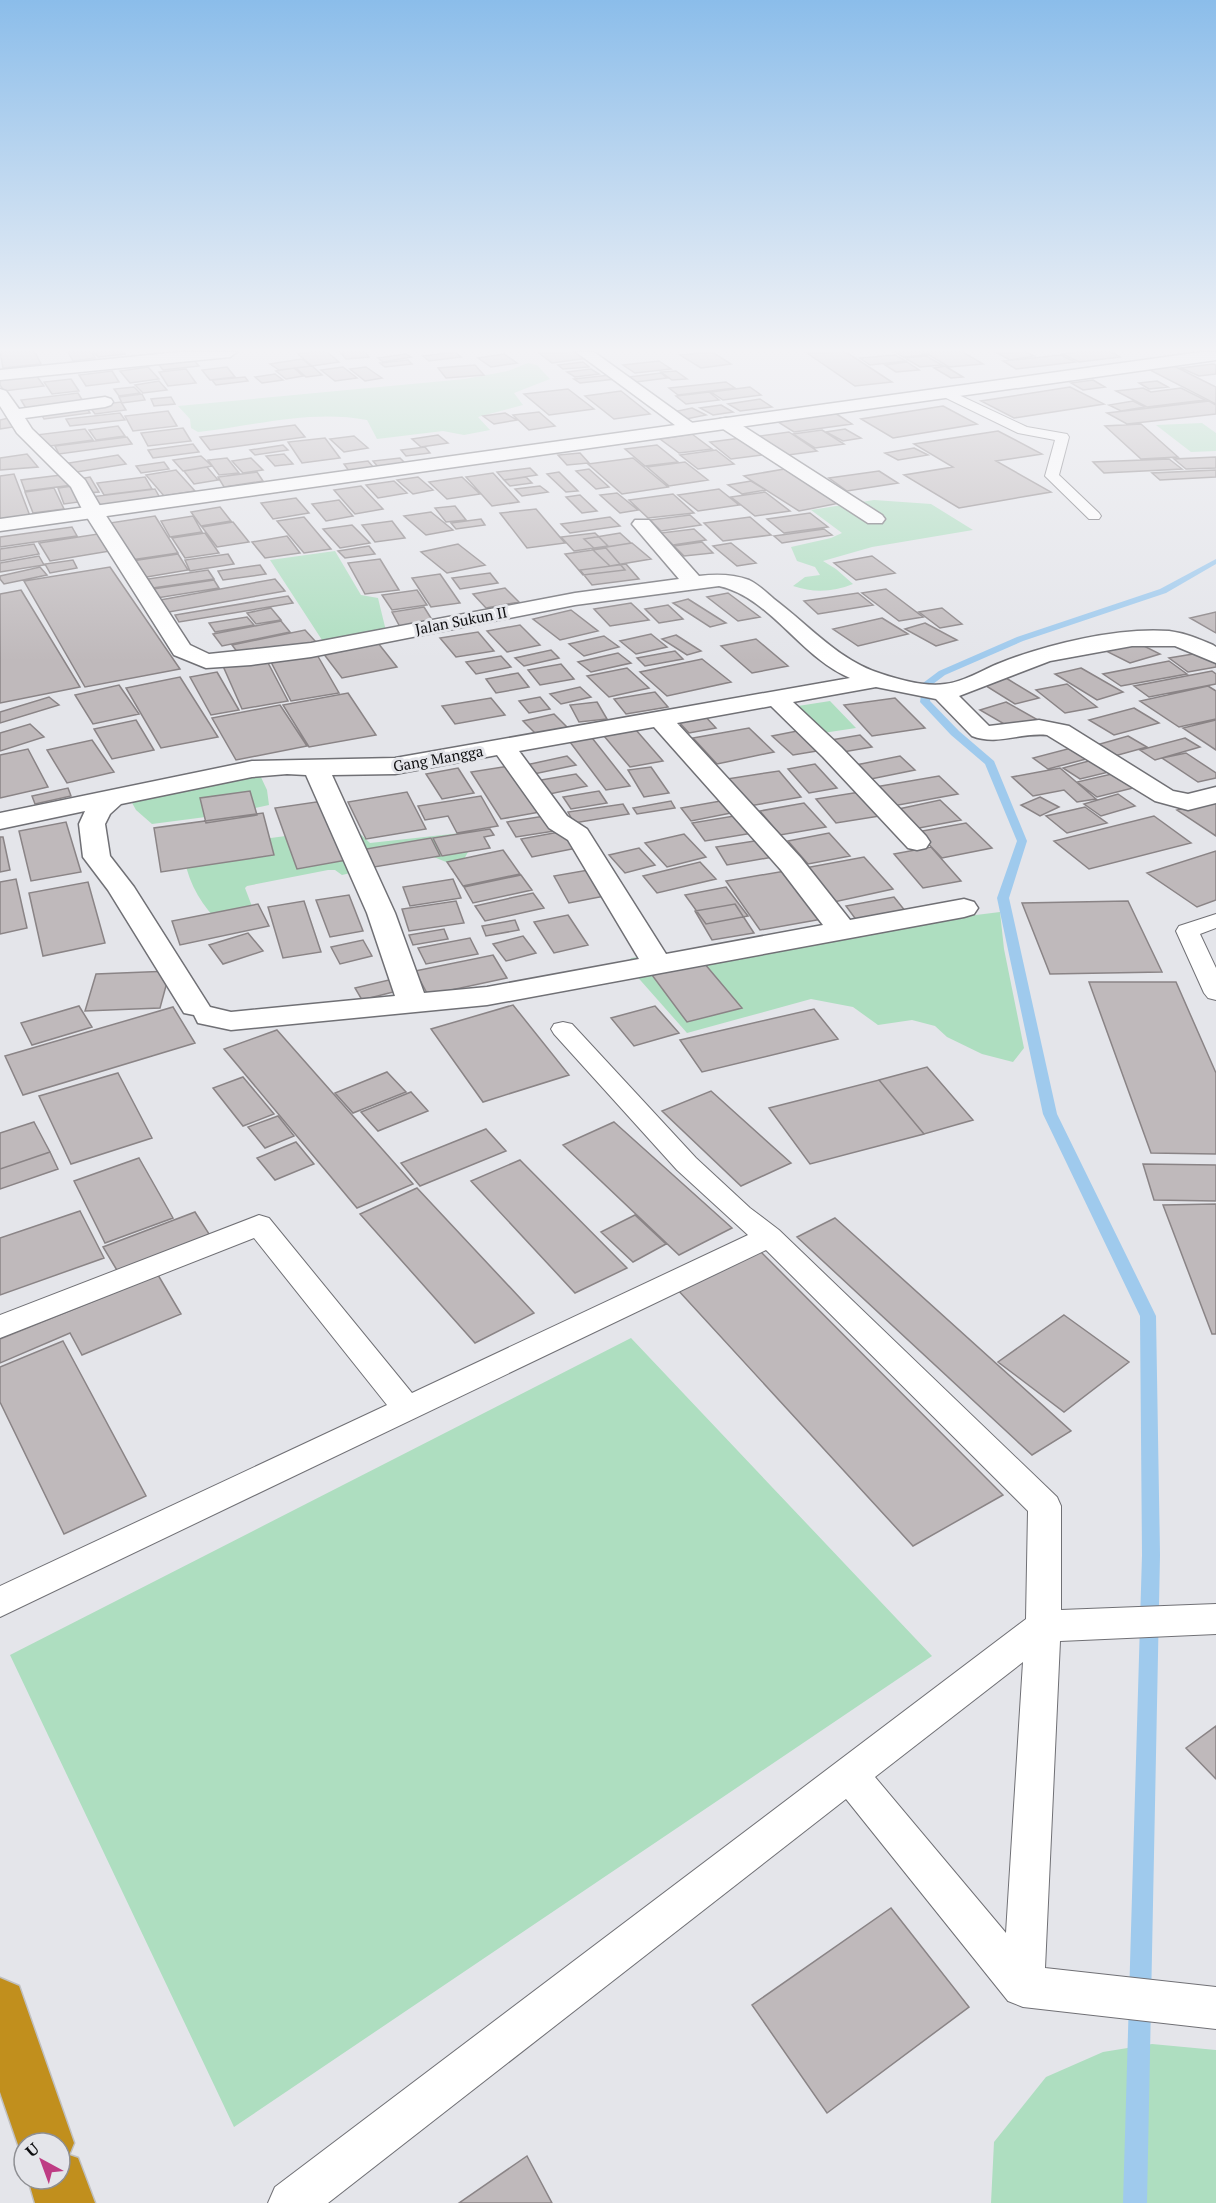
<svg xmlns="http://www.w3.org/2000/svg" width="1216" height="2203" font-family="'PT Serif',serif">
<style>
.green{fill:#aedec0}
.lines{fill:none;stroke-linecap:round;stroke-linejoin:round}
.stream{fill:#9fcaed;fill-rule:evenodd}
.building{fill:#bfb9bb;stroke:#8a8486;stroke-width:1.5}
.lane-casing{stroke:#707075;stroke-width:2}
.street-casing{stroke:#707075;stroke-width:3}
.secondary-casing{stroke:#707075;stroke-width:3}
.highway-casing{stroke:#c0c0c1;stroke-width:3}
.lane{fill:#fff;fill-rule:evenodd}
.street{fill:#fff;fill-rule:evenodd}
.secondary{fill:#fff;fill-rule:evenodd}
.highway{fill:#c18f1d;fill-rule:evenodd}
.labels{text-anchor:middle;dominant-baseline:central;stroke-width:6;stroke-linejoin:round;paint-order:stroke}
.far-street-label{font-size:15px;fill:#0e0e10;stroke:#e4e5ea}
</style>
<rect width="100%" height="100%" fill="#e4e5ea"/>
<path class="green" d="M528 363 537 365 550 379 514 393 523 405 478 417 490 430 464 435 443 431 377 439 367 420C312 409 253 426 198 432L191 428 190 419 178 406 465 379 508 371Z
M1202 423 1216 433V451L1191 452 1156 425Z
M874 500 931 504 973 530 872 547 823 561 836 569 853 584C833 592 814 593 793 586L805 577 820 575 815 567 797 561 791 547 831 538 842 533 811 510Z
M335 551 361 595 378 598 386 631 322 640 270 560Z
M830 701 856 728 823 733 798 706Z
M259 773 267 790 269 805 221 815 152 824 136 810 131 801Z
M355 829 370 843 479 831 490 846 468 852 463 861 446 862 429 855 342 875 335 870H328L247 886 245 888 253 909 215 918C197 899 186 876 183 850L323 831Z
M1000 912 1004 949 1024 1048 1013 1062 982 1054 947 1037 935 1026 912 1020 878 1025 853 1007 811 999 687 1033 626 964 631 958Z
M631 1338 932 1656 234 2127 10 1655Z
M1152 2044 1216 2050V2203H991L994 2142 1046 2077 1103 2052Z"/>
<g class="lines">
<path class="stream" d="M1216 559V564L1166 593 1023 641 945 675 933 684 930 701 959 731 994 761 1027 841 1009 898 1057 1114 1156 1316 1160 1555 1147 2203H1123L1142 1555 1140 1316 1043 1114 997 898 1017 841 985 764 951 735 920 702 923 683 939 671 1017 637 1160 589Z"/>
</g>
<path class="building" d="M0 352H35L41 364 3 368Z
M68 352H92L95 358 73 361Z
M94 352H124L125 354 98 357Z
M311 352H327L339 362 312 366 298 354Z
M340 352H365L369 357 346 359Z
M455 352 461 357 429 361 423 356Z
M580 352 588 358 552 363 539 353Z
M712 352 731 364 701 368 680 355Z
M846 352 892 382 855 386 807 353Z
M895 352H921L926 355 903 357Z
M924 352H963L983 364 949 367Z
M1026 352 1034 356 1010 360 997 353Z
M1075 352H1112L1120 357 1079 362 1063 354Z
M406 354 411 357 383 362 378 358Z
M504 354 517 363 491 367 478 358Z
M895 355 906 361 870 365 860 358Z
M1061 355 1075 362 1016 369 1003 361Z
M926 356 942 365 920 367 905 358Z
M192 358 199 366 163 370 157 362Z
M302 359 311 366 279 370 270 364Z
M408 360 412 364 385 367 380 363Z
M659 361 671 369 635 373 623 365Z
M583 362 589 367 563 369 558 365Z
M907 362 919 370 896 372 885 365Z
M1213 364 1216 365V374L1199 376 1181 368Z
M475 365 484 375 446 378 438 368Z
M312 366 322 375 306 377 296 368Z
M945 366 963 377 951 378 934 368Z
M1174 366 1216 387V404L1148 369Z
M148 367 159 379 130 383 120 371Z
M227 367 235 377 210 380 202 370Z
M343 367 357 378 335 381 321 370Z
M366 367 382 378 365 381 350 369Z
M294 368 303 376 286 379 276 371Z
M186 369 196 383 168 386 159 372Z
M591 369 599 374 575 377 567 372Z
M112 371 119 382 86 386 79 375Z
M676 371 687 379 672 380 661 372Z
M661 373 667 378 636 382 629 377Z
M275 374 283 380 262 383 255 377Z
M36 375 44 386 4 391 0 385V380Z
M610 375 616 379 580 383 574 379Z
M245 377 248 381 216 385 212 380Z
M71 379 79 391 52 394 44 382Z
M1093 380 1105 387 1083 390 1071 383Z
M159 381 167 390 143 393 135 385Z
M1157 381 1168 387 1149 389 1139 383Z
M726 382 735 388 678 395 669 388Z
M134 387 140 393 119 396 114 389Z
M750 387 761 395 723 400 711 392Z
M1070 387 1104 404 1014 418 981 401Z
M1143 388 1151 392 1181 388 1205 400 1147 407 1116 391Z
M568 389 594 409 549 415 524 394Z
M621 391 650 414 614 419 585 396Z
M709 392 719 400 686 404 676 396Z
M78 393 84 403 27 410 21 400Z
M142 394 145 400 122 403 119 397Z
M171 397 175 404 154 406 151 399Z
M760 399 772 407 740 411 728 404Z
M1133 401 1145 407 1121 411 1109 405Z
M1209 401 1216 405V414L1127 424 1107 413Z
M121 402 126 410 95 414 89 406Z
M721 405 733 412 713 415 700 408Z
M943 406 977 424 893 438 861 419Z
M86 407 90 413 44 419 40 412Z
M692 408 706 415 686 419 673 412Z
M168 411 177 426 133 431 125 416Z
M539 412 555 426 529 430 513 415Z
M120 413 125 420 70 426 66 419Z
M505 413 517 420 494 424 483 416Z
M835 413 852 424 794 432 778 422Z
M8 418 13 427 0 429V420Z
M1141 424 1178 457 1141 459 1105 426Z
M295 425 305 437 210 450 200 437Z
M118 426 125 436 96 440 89 430Z
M183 428 191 441 148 446 141 433Z
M85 429 93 440 43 447 36 435Z
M845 429 861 438 843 441 826 432Z
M822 430 844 444 815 448 793 434Z
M998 431 1042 454 996 461 1051 492 959 508 904 475 953 467 914 444Z
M789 432 817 451 781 456 753 437Z
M692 434 712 449 679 453 660 439Z
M438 435 448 443 421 447 412 439Z
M354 436 368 448 344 452 330 439Z
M127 437 132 444 59 454 55 446Z
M325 438 340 458 302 463 288 442Z
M741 438 762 455 731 459 710 442Z
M193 444 199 452 153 458 148 450Z
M283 445 288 450 255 455 250 450Z
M657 445 678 462 645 466 625 449Z
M425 447 430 453 406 456 401 450Z
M914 448 928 455 898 460 885 453Z
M716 450 734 464 698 469 680 455Z
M580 453 589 463 567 465 558 455Z
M27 454 38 467 0 470V458Z
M284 454 293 464 275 466 266 456Z
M118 455 126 464 77 472 69 463Z
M201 456 212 466 183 471 173 460Z
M1216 457V468L1186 469 1174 459Z
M227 458 239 473 219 475 208 460Z
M251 458 263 470 243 473 232 461Z
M400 458 406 464 379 468 373 461Z
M633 458 668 487 622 494 588 464Z
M1169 459 1182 469 1104 473 1093 462Z
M368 461 374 468 349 471 344 464Z
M164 462 169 469 141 473 136 466Z
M685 462 708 480 669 486 647 467Z
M207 467 218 480 194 484 184 471Z
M530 468 537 475 504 480 497 472Z
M790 468 845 502 799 511 744 476Z
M589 469 609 487 596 489 576 471Z
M176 470 195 491 164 496 146 475Z
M1216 470V477L1160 480 1152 473Z
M879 471 898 483 847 491 829 478Z
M257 472 263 481 224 487 218 477Z
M559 472 578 491 566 492 547 474Z
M493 473 519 502 492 506 466 477Z
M14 474 30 516 0 519V476Z
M69 474 73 485 25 491 21 480Z
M90 477 99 492 87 493 79 479Z
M145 477 152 489 104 495 97 483Z
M418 477 433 490 413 494 397 480Z
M462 477 480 494 447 499 429 482Z
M526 477 532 483 510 486 504 480Z
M394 481 407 493 378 498 366 485Z
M751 481 766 490 742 494 728 485Z
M80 485 86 501 64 504 58 488Z
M361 486 383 509 355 514 334 490Z
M540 486 548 492 522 496 515 489Z
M54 488 64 509 33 513 25 492Z
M155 489 160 498 94 506 90 497Z
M719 489 739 505 698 511 678 495Z
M765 492 790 511 755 516 731 497Z
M617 493 638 510 620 513 600 495Z
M673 494 694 513 648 518 629 500Z
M580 495 597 511 582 513 566 497Z
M296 498 309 513 273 519 261 503Z
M339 500 353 516 326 521 312 504Z
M455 506 466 520 446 522 435 508Z
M220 507 231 521 201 526 191 512Z
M536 509 565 543 527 548 500 513Z
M431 512 453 530 426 535 404 516Z
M810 513 828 527 784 533 767 519Z
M690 515 701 525 661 531 650 520Z
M155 516 178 553 131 560 110 523Z
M193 516 202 532 170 537 161 521Z
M304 517 331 549 304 553 277 521Z
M610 517 620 526 570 533 561 524Z
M750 517 771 535 723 541 704 523Z
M481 519 485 525 456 529 451 523Z
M392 521 405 538 375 542 362 525Z
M233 522 249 542 217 547 202 527Z
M352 525 370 543 340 548 323 529Z
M72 527 77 536 0 547V537Z
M694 529 706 540 673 545 661 533Z
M824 529 832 535 782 543 774 536Z
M205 533 219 553 185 558 172 538Z
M595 533 608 546 574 551 561 537Z
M620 533 631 543 595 549 584 539Z
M98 534 110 551 50 561 39 543Z
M287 536 300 553 265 558 252 542Z
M702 542 713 553 684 556 674 546Z
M632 543 651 559 610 566 592 549Z
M731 543 756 563 737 566 713 546Z
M34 544 39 554 0 561V549Z
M458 544 485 565 447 573 421 552Z
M369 546 375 554 345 558 338 551Z
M606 548 625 570 583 575 565 554Z
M178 554 188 570 141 578 132 561Z
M228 554 234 564 190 571 185 560Z
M39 556 44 565 0 572V563Z
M872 556 895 573 856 580 834 563Z
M380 559 399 590 365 594 348 563Z
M73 560 77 568 50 573 45 564Z
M626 564 639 579 592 585 580 570Z
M260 565 266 574 223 580 218 571Z
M40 567 47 575 4 584 0 579V576Z
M110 567 180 669 85 687 24 581Z
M208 570 214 579 153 588 148 579Z
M490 573 498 583 460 589 452 578Z
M440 574 460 603 431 607 412 578Z
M275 579 285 591 169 612 160 600Z
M214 580 219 588 157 598 153 589Z
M505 588 519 602 486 608 473 594Z
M886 589 923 617 899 621 862 593Z
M21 590 80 687 0 703V594Z
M417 590 427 605 392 610 382 595Z
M728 593 760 617 738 621 707 597Z
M858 593 873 605 818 614 804 601Z
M288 596 293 603 179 622 175 615Z
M688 599 726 623 710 627 673 603Z
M631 603 649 620 610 626 594 609Z
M668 605 683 619 659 623 645 609Z
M424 607 434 623 400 627 392 612Z
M271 608 281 620 256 624 247 613Z
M942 608 962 624 940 628 919 612Z
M571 610 598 631 560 640 533 619Z
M1216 612V633L1190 618Z
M247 617 254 625 215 632 209 623Z
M882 618 908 634 858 646 833 629Z
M281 621 290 632 222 646 213 634Z
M925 623 957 640 936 646 905 629Z
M520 625 540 645 507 652 487 631Z
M305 630 316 642 241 657 232 645Z
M478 632 494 651 456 657 440 638Z
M651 634 667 647 636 654 620 641Z
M676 635 701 651 687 655 662 639Z
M604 636 619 647 584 656 569 644Z
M756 639 788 666 752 673 721 646Z
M1136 642 1160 654 1130 663 1106 651Z
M378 643 397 667 342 678 323 653Z
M551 650 559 658 524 666 515 658Z
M675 651 683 659 645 666 637 658Z
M1205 652 1216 660V667L1188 672 1169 658Z
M316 653 339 693 291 701 270 660Z
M618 653 631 663 591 672 578 662Z
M501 656 511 667 476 674 466 662Z
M266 659 288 701 242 709 223 666Z
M702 659 731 682 667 696 640 672Z
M1169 661 1187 674 1121 686 1103 674Z
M561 664 574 679 540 685 528 670Z
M627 668 649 688 609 697 587 676Z
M1081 668 1123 692 1097 700 1055 674Z
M1212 671 1216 674V684L1149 697 1134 686Z
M217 672 239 710 211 715 190 677Z
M518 673 529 687 496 693 486 679Z
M180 677 218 737 161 748 126 688Z
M1006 678 1039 698 1015 704 983 684Z
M1067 684 1097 707 1065 713 1036 690Z
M119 685 139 714 93 724 75 695Z
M1208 686 1216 691V719L1179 727 1140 701Z
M580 687 591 697 561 704 550 694Z
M655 692 668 707 626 714 614 699Z
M348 693 376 735 309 747 283 705Z
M49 697 59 705 0 723V712Z
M540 697 550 709 529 713 519 701Z
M491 698 505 715 455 724 442 706Z
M895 698 925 728 872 736 844 705Z
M597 702 607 719 579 722 570 705Z
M1006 702 1038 720 1011 728 980 710Z
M280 705 307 746 236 760 212 718Z
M1134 708 1159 723 1114 735 1089 720Z
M554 714 569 729 537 735 523 721Z
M704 715 716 728 689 733 677 720Z
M136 720 154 750 112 759 94 729Z
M1216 720V750L1183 728Z
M30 724 44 737 0 751V733Z
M749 728 774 752 717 764 693 738Z
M636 730 663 761 630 767 604 736Z
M802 730 823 750 793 755 772 736Z
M589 734 630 786 606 790 567 738Z
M860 735 872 747 843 752 831 740Z
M1128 736 1147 747 1111 757 1093 746Z
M1185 738 1200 747 1155 760 1140 750Z
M92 740 114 772 67 783 47 750Z
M1075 747 1090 758 1048 769 1033 758Z
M28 749 48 787 0 798V755Z
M1186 753 1216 773V778L1198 782 1162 758Z
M567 756 576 765 534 774 526 765Z
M900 756 915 770 866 780 851 766Z
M1096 759 1113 771 1080 779 1063 768Z
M815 764 837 788 809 793 788 769Z
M509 766 540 812 501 819 471 772Z
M651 767 669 793 644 797 628 770Z
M458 768 474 793 442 799 426 774Z
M1060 768 1096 799 1077 802 1064 790 1033 796 1012 777Z
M779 771 801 797 749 806 727 779Z
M1116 773 1137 787 1097 797 1077 782Z
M576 774 587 786 545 795 535 781Z
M939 776 958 794 893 806 875 787Z
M68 788 71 796 35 804 32 796Z
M250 791 257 815 206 823 200 798Z
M599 791 607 803 571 809 563 797Z
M866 791 886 815 836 823 816 799Z
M407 792 426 829 366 839 348 802Z
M1118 794 1135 806 1101 816 1084 804Z
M481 796 498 826 457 833 448 816 425 820 418 806Z
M1040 797 1059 807 1040 816 1021 805Z
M726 800 736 812 691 821 681 808Z
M940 800 961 820 914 829 894 810Z
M1216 800V836L1177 810Z
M323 801 347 860 297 869 275 808Z
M671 801 675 808 637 814 633 808Z
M804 803 826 827 780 835 760 811Z
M623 804 629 814 574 823 568 812Z
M1085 807 1107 823 1067 833 1046 816Z
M263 813 274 855 161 872 154 828Z
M551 815 561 830 516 837 507 822Z
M740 815 753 833 705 841 692 823Z
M1154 816 1191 843 1089 869 1054 841Z
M66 822 81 872 31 881 19 831Z
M966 823 992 848 942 858 917 832Z
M490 829 494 835 484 837 490 848 442 856 433 838Z
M570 830 582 847 532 857 521 839Z
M829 833 850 856 808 864 788 841Z
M684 834 706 857 667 867 645 843Z
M0 837H3L10 870 0 872Z
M431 838 440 856 374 867 366 849Z
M767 839 779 856 727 865 716 847Z
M931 847 961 881 923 888 894 854Z
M639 848 655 865 625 873 609 855Z
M503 850 520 874 463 886 447 862Z
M1216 851V900L1197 907 1147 873Z
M864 857 893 889 834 902 805 868Z
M700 862 716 879 657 893 643 876Z
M594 869 610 895 569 903 554 876Z
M791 870 828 918 760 930 726 881Z
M521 875 532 890 473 903 464 887Z
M16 879 27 928 0 934V882Z
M453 879 461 898 410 906 403 887Z
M88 882 105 943 43 956 29 893Z
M726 887 748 916 706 924 685 895Z
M533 893 544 908 485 921 475 906Z
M349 895 363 931 330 937 316 900Z
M894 897 906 912 857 921 846 906Z
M304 901 321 952 283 958 268 907Z
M456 901 464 923 409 931 402 909Z
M1128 901 1162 972 1050 974 1022 903Z
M258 904 269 926 180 945 172 921Z
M735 904 754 933 712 940 695 911Z
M568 915 588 945 554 953 534 922Z
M515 920 519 930 486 936 482 926Z
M444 929 448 939 413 945 409 935Z
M248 933 263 951 223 964 209 945Z
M523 936 536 953 506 961 493 944Z
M470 938 478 954 426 964 418 948Z
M363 940 372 956 340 964 331 947Z
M493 955 507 978 428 995 415 971Z
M704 963 742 1008 687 1022 652 975Z
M170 971 160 1008 85 1011 96 974Z
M393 979 401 990 362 1000 355 988Z
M1089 982H1176L1216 1073V1154L1151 1153Z
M513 1005 569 1075 483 1102 431 1029Z
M79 1006 92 1027 32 1045 21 1023Z
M655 1006 679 1033 634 1046 611 1018Z
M173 1007 195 1043 23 1095 5 1056Z
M814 1009 838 1039 702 1072 680 1040Z
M277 1030 413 1184 357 1208 224 1049Z
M927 1067 973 1120 924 1134 879 1080Z
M387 1072 406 1092 353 1113 335 1093Z
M118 1073 152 1138 71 1164 39 1096Z
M243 1077 274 1114 243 1126 213 1088Z
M879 1080 924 1134 810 1164 769 1108Z
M711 1091 791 1163 741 1186 662 1111Z
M411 1092 428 1111 378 1131 361 1112Z
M278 1116 294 1136 265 1148 248 1127Z
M34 1122 50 1152 0 1169V1133Z
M614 1122 732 1228 679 1255 563 1145Z
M486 1129 506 1151 420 1186 401 1163Z
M296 1142 314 1164 275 1180 257 1158Z
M50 1152 58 1169 0 1189V1169Z
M139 1158 173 1218 105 1243 74 1181Z
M520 1160 627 1268 575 1293 471 1181Z
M1143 1164 1216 1165V1201L1154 1200Z
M417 1188 534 1313 475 1343 360 1214Z
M1216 1204V1334H1212L1163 1205Z
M80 1211 104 1258 0 1295V1238Z
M195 1212 211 1237 118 1272 103 1247Z
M635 1215 666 1244 633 1262 601 1232Z
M835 1218 1071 1431 1032 1455 797 1237Z
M760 1251 1003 1495 913 1546 677 1289Z
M158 1275 181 1314 82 1355 70 1333 0 1363V1339Z
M1064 1315 1129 1362 1064 1412 998 1362Z
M63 1341 146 1496 64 1534 0 1402V1367Z
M1216 1726V1779L1186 1748Z
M891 1908 969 2007 827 2113 752 2005Z
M527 2156 552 2203H459Z"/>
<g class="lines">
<defs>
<path id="lane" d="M946 389 1027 427 1067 434 1069 437 1059 475 1099 513 1101 516 1099 519H1089L1045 476 1055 440 1018 433 942 396 940 393 942 390Z
M1216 914V928L1200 934 1216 968V1000L1208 998 1204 993 1176 931 1179 926Z
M563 1022 572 1024 696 1158 750 1208 779 1230 1057 1497 1061 1506V1610L1216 1604V1634L1060 1641 1045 1968 1216 1987V2029L1023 2007 1008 2001 846 1799 328 2203H268L275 2187 1026 1619 1028 1511 766 1250 0 1617V1586L387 1405 254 1238 0 1338V1315L259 1215 269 1218 412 1393 748 1235 677 1170 554 1034 551 1029 554 1024ZM1023 1662 1006 1933 875 1777Z"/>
<path id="street" d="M179 352H237L230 357 0 380V370Z
M576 352H594L698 427 695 431H683Z
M0 389 6 391 19 409 105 397 111 399 113 402 111 405 105 407 25 418 32 429 85 480 103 511 190 645 209 654 311 643 575 593 679 579 632 524 635 520H649L699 576C716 574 733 574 749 580 758 584 767 593 774 599 810 626 839 661 882 674 900 680 926 687 945 684 964 682 982 670 1000 663 1047 644 1119 627 1169 631 1185 633 1199 639 1213 645L1216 647V663L1175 646H1132L1050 661 959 696 989 726 1039 720 1069 726 1173 791 1188 794 1216 787V803L1188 810 1155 801 1047 735C1022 732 997 746 972 736L936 699 876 687 793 702 841 747 926 836 930 842 926 848 917 850 908 848 823 757 771 706 677 723 801 858 850 920 964 899 974 902 978 908 974 914 964 917 487 1005 231 1030 198 1023 194 1015 184 1013 108 890 83 857 79 824 85 811 0 829V813L252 761 395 758 850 678C801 658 770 597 719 586L575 605 311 657 251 665 206 668 174 655 83 511 71 487 17 433 0 406ZM654 727 781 870 823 925 666 954 587 829 567 816 519 751ZM497 755 549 828 568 840 639 959 487 987 424 993 395 913 332 775 395 774ZM287 774 306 775 367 913 395 996 231 1012 210 1007 134 887 110 856 105 824 110 814 121 804 252 777Z
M726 418 732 419 882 515 885 519 882 523H868L720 427 718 423 720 419Z"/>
<path id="secondary" d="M1201 352H1216V360L0 531V519Z"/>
<path id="highway" d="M0 1978 19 1986 74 2143 69 2155 78 2158 95 2203H35L28 2179H60V2143H24V2162L0 2092Z"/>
</defs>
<use href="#lane" class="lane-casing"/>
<use href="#street" class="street-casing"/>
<use href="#secondary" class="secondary-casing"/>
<use href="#highway" class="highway-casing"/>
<use href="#lane" class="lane"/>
<use href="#street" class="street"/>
<use href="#secondary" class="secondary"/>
<use href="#highway" class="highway"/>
</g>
<linearGradient id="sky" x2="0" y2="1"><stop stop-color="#8bbdea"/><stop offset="0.53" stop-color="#f3f3f6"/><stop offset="1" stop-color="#f3f3f6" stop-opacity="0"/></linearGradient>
<rect width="1216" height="661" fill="url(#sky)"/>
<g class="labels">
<g class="far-street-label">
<text transform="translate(461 620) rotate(-11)">Jalan Sukun II</text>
<text transform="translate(438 758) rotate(-10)">Gang Mangga</text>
</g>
</g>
<g transform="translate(42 2161) rotate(319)"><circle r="28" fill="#e4e5ea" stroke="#8e8f93" stroke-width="1.5"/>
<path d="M0-4.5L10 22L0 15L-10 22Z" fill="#be3c84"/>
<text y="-9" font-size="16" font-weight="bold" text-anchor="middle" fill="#0e0e10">U</text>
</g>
</svg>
